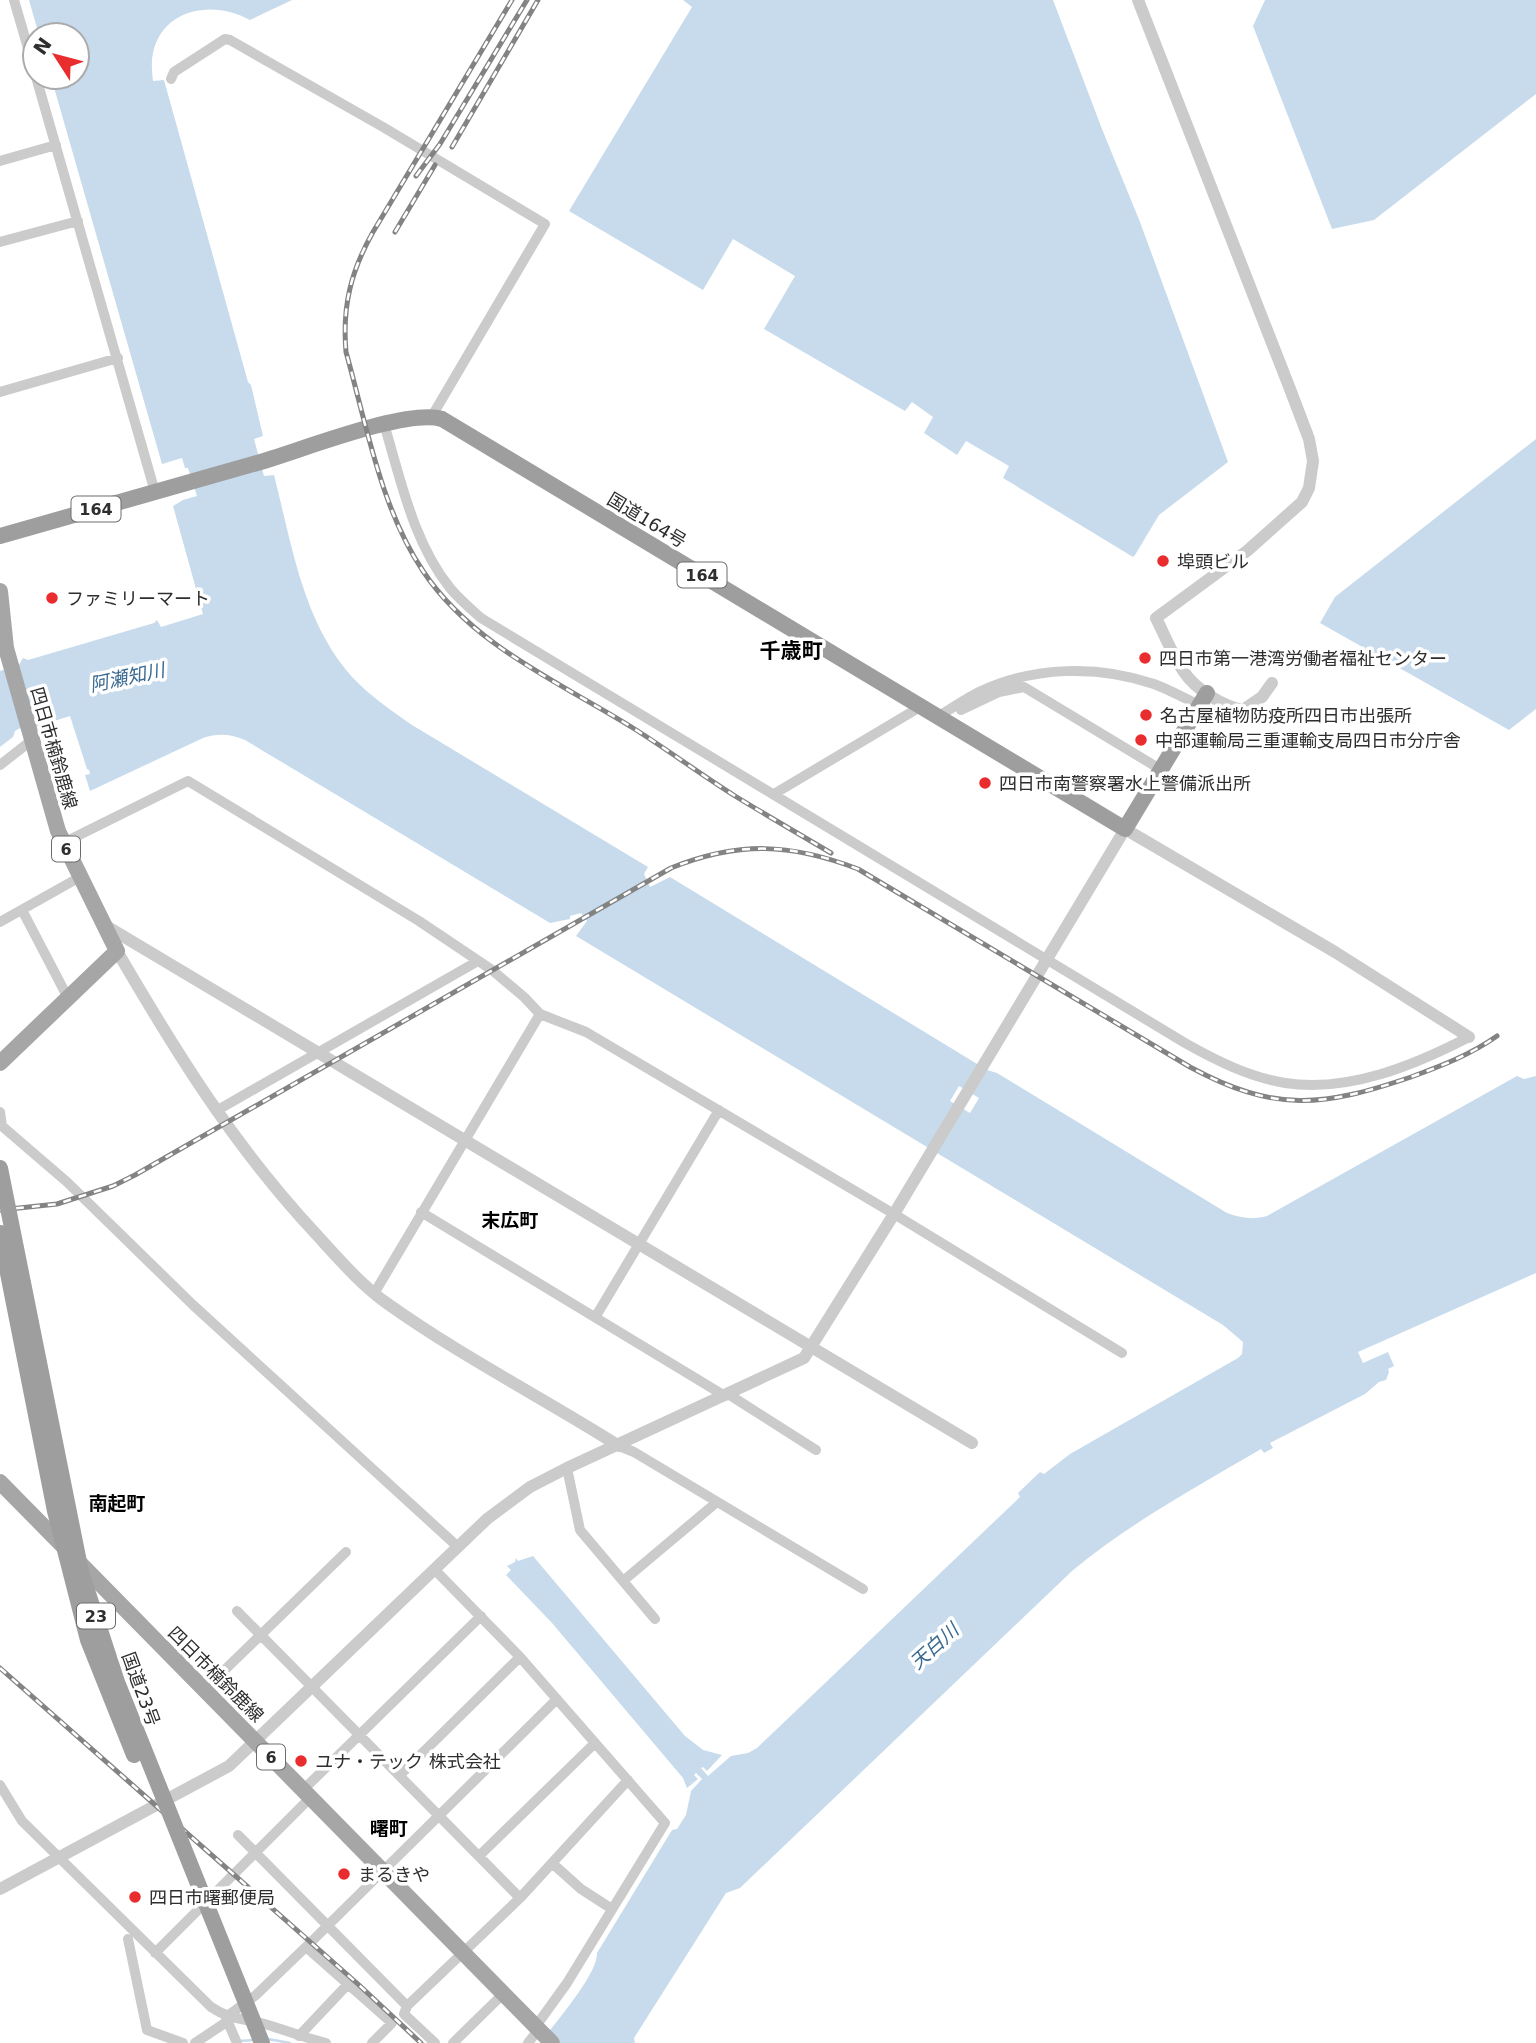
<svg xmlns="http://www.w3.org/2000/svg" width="1536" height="2043" font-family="'DejaVu Sans','Noto Sans JP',sans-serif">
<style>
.water{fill:#c7dbec;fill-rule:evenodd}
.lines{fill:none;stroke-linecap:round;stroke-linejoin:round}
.stream{stroke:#c7dbec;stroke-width:2.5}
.minor{stroke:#cbcbcb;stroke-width:10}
.tertiary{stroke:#cbcbcb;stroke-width:12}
.primary{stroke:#a6a6a6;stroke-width:16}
.trunk{stroke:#9e9e9e;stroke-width:16}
.rail-casing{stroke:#838383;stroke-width:5}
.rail{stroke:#fff;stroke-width:2.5;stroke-dasharray:8;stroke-linecap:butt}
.trunk-bridge{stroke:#9e9e9e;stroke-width:16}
.poi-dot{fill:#e92d2e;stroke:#fff;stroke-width:2.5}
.labels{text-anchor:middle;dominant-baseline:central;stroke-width:7;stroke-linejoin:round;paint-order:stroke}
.shield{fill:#fff;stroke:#6d6d6d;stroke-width:2}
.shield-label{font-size:16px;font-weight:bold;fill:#2e2e2e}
.street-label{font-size:18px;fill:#2e2e2e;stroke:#fff}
.poi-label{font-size:18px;fill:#2e2e2e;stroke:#fff;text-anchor:start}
.water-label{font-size:19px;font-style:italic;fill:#3a6a92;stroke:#fff}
.neighbourhood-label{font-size:19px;font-weight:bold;fill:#000;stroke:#fff}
.quarter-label{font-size:21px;font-weight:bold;fill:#000;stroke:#fff}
</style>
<rect width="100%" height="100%" fill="#fff"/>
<path class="water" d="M29 0H292L250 20C215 0 163 7 153 53 151 62 152 72 153 81L164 80 248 382 251 385 263 436 254 439 264 476 274 475C292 545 303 623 353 678 370 696 392 711 412 725L648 867 644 874 650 887 670 877 987 1070 997 1073 1227 1213C1241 1218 1253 1220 1267 1216L1517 1076 1524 1079 1536 1076V1273L1358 1352 1363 1363 1388 1352 1394 1366 1388 1369 1389 1372 1386 1380 1379 1382 1365 1394 1270 1443 1273 1448 1264 1453 1261 1449C1196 1487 1130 1523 1072 1571L740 1888 726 1893 634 2038 635 2043H540C554 2024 598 1974 597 1953L672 1830 677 1829 686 1815 691 1791 702 1779 696 1773 694 1775 698 1779 687 1788 683 1778 552 1623 506 1575 511 1570 507 1566 515 1562 516 1558 518 1561 533 1556 685 1736 703 1750 722 1755 707 1771 703 1767 701 1768 708 1776 731 1756 748 1753 757 1748 1020 1497 1018 1493 1040 1472 1044 1474 1070 1454 1238 1358 1242 1354 1243 1342 1223 1325 576 936 587 921 581 913 570 916V919L550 923 245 740C230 734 218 733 203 738L90 791 85 775 90 774 89 770 87 769 70 716 22 731 20 728 15 731 13 737 0 747V671L19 665 23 658 28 660 154 623 157 620 161 627 203 614 173 506 183 500 197 496 188 468H185L182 458 162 464 51 77H77V35H39ZM959 1086 979 1098 970 1113 950 1101Z
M683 0H1053L1102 129 1140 222 1228 462 1159 515 1135 555 1133 557 1003 478 1009 466 966 441 957 455 924 433 933 417 912 402 905 411 764 329 795 276 733 239 703 290 569 211 692 7Z
M1265 0H1536V94L1374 220 1332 229 1253 26Z
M1536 439V709L1509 730 1320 623 1335 597Z"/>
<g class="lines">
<path class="stream" d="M268 2039 290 2043
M240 2041 254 2040"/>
<path class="minor" d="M14 0 35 72
M36 77 155 492
M171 79 174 72 225 39 230 40 383 127 545 224 432 416
M0 161 56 145
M0 242 78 221
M0 392 118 358
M384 424C401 480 413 542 450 588 459 599 471 609 481 618L1185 1043C1217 1061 1249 1077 1285 1083 1348 1093 1415 1065 1469 1037
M961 710 999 692 1024 687 1160 769
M937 717C951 709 965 699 979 692 1034 666 1098 665 1154 684 1170 690 1184 698 1199 705
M0 765 32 740
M774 794 920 707
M63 843 188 781 419 921 492 970 524 997 540 1014 586 1032 894 1214 1122 1353
M22 910 68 998
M0 922 80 877
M216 1111 478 961
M0 1112 2 1126 67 1182 193 1305 458 1547
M421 1212 725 1396
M375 1292 540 1014
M596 1316 719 1110
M728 1394 816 1450
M619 1446 634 1452 863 1589
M567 1468 580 1530 655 1619
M435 1570 520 1657 665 1823 567 1983 536 2026
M623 1581 717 1502
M237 1611 520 1898
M204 1690 346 1552
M400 1775 520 1657
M0 1785 22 1821 211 2007C232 2021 245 2018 268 2025 287 2031 306 2038 326 2043
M304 1789 481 1616
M238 1835 407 2006
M479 1856 595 1743
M552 1863 581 1889 612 1909
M128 1939 147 2030 183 2043
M306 1947 392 2023 372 2043
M155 1953 311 1797
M226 2017 256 1995 310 1943 557 1699
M226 2018 237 2043
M299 2036 348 1984
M195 2043 228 2021
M435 2043 404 2014 407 2006 520 1898 628 1780
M453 2043 503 1994
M528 2043 539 2029"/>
<path class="tertiary" d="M1138 0 1290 389 1309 439 1313 461 1309 488 1302 502 1247 551 1156 618C1165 636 1173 656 1184 672 1196 690 1223 706 1243 710L1262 697 1272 683
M106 926 972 1443
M117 951C177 1054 234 1146 316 1234 337 1257 362 1286 388 1304 461 1356 543 1398 619 1446
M0 1889 229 1766 487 1519 530 1487 567 1468 804 1358 894 1214 1125 829 1335 952 1469 1037"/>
<path class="primary" d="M0 591 6 648 58 831 117 951 0 1063
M0 1482 552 2043"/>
<path class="trunk" d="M0 536C86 512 171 487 257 463 297 452 406 408 442 419L1125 829 1207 693"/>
<defs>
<path id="rail" d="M512 0 373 232C351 271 342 306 346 352 366 423 381 509 423 571 472 645 559 682 633 728 668 750 700 774 735 796 766 815 799 834 831 853
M452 147 538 0
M416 176 440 144 527 0
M395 232 435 165
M0 1210 57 1204 113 1186 135 1175 671 868C739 841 790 843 858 869L1190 1067C1275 1113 1323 1107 1411 1077 1441 1066 1470 1055 1497 1036
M0 1668 359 1985 421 2043"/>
</defs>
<use href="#rail" class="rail-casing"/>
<use href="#rail" class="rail"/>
<path class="trunk-bridge" d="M0 1168 81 1572 117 1682 262 2043
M0 1233 55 1511 88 1640 134 1755"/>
</g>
<g class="poi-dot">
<circle cx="1163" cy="561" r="7"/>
<circle cx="52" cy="598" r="7"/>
<circle cx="1145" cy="658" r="7"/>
<circle cx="1146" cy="715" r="7"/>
<circle cx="1141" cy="740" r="7"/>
<circle cx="985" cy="783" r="7"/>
<circle cx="301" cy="1761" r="7"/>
<circle cx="344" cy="1874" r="7"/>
<circle cx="135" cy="1897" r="7"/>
</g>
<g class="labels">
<g class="shield">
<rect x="71.5" y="496.5" width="49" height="25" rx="5"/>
<rect x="677.5" y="562.5" width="49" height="25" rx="5"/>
<rect x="52" y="836.5" width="28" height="25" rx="5"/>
<rect x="77" y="1603.5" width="38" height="25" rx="5"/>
<rect x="257" y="1744.5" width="28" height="25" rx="5"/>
</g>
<g class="shield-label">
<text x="96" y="509">164</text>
<text x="702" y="575">164</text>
<text x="66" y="849">6</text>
<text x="96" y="1616">23</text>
<text x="271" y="1757">6</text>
</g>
<g class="street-label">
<text transform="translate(647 520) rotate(31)">国道164号</text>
<text transform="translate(54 748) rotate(74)">四日市楠鈴鹿線</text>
<text transform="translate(216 1674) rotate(45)">四日市楠鈴鹿線</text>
<text transform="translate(141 1689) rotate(70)">国道23号</text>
</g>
<g class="poi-label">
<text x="1177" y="561">埠頭ビル</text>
<text x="66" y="598">ファミリーマート</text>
<text x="1159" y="658">四日市第一港湾労働者福祉センター</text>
<text x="1160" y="715">名古屋植物防疫所四日市出張所</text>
<text x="1155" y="740">中部運輸局三重運輸支局四日市分庁舎</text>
<text x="999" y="783">四日市南警察署水上警備派出所</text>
<text x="315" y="1761">ユナ・テック 株式会社</text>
<text x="358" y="1874">まるきや</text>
<text x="149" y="1897">四日市曙郵便局</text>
</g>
<g class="water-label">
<text transform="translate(127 677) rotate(-12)">阿瀬知川</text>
<text transform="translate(934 1646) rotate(-42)">天白川</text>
</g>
<g class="neighbourhood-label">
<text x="510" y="1220">末広町</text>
<text x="117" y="1503">南起町</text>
<text x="389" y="1828">曙町</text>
</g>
<g class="quarter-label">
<text x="791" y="651">千歳町</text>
</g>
</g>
<g transform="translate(56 56) rotate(306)"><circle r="33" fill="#ffffff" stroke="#ababab" stroke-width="2"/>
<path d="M0-5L12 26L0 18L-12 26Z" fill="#e92d2e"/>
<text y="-10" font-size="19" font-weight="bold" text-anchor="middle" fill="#2e2e2e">N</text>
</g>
</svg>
